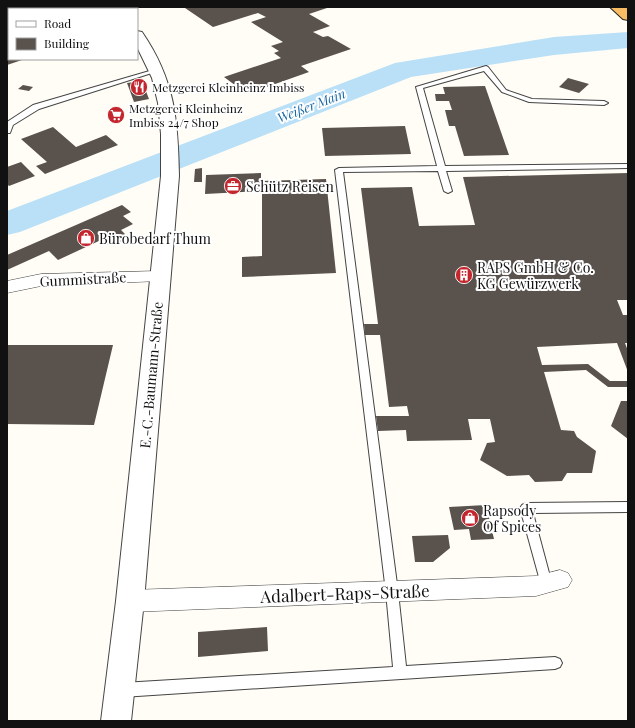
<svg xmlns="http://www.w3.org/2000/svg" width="635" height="728" font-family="'Playfair Display',serif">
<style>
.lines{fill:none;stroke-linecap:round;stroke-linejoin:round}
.river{fill:#b9e0f7;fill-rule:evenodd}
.building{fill:#5a524d}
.service-casing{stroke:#444;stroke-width:2}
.minor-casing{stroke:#444;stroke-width:1}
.tertiary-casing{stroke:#444;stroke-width:2}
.trunk-casing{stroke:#222;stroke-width:2}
.service{fill:#fff;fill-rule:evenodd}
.minor{fill:#fff;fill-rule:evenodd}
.tertiary{fill:#fff;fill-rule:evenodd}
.trunk{fill:#f7bc64;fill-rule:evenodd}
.labels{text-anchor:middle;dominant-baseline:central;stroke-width:4;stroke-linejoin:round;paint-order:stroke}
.far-poi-label{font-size:12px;fill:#111;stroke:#fff;text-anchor:start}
.far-water-label{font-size:13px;font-style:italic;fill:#1768a6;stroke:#fff}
.poi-label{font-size:14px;fill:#111;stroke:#fff;text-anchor:start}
.street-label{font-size:14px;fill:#111;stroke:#fff}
.near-street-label{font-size:17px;fill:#111;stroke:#fff}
</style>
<rect width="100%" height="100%" fill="#fffdf5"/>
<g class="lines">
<path class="river" d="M628 32V48L554 55 411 77 20 232 7 235V211L395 63 554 37Z"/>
</g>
<path class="building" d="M189 7H330L309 14 330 26 313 32 323 37 328 36 351 49 301 66 309 72 247 94 224 77 281 58 274 53 279 51 271 46 283 42 251 22 266 17 258 13 213 27 185 8Z
M9 50V59H25L7 65V51Z
M568 78 589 84 579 93 559 87Z
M142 81 149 99 134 102 127 83Z
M23 85 33 87 29 91 18 89Z
M485 86 509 155 464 156 455 126H449L445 110H452L449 101H436L435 94H445L443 87Z
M119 110 120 118 113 119 112 111Z
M405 126 411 154 325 156 322 128Z
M53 127 76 147 106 135 118 145 45 174 36 166 47 162 21 139Z
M21 162 35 176 9 186 7 184V167Z
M202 168V182H194L195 169Z
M261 173V181L326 179 336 273 242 277V257L262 256V191L205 194 206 175Z
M628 173V300H617L623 315H628V343H625L628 351V372L617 343 537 347 542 365 588 364 610 381H628V387H608L586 370 544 372 561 430 574 431 577 437 596 451 592 473H567L562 481 535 482 529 475 507 476 480 460 487 443 495 442 490 419H468L472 440 407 441 406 430 378 431 376 416H409L407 406 389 407 380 335H365L364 324H378L361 188 412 187 419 226 475 225 463 177Z
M122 205 131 212 123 216 133 224 121 230 125 234 126 239 119 244 108 245 101 240 58 260 49 251 7 270V255Z
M7 345H113L94 425 7 424Z
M621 401H628V439L611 426Z
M486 505 494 539 471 540 469 529 454 530 449 507Z
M448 535 450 548 433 562H415L412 536Z
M267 627 268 651 198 657V632Z"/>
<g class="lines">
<defs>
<path id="service" d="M486 66 488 67 506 90 532 99 604 101 608 103 604 105 529 102 502 92 484 71 423 88 445 166 628 164V168L446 171 452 191 448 193 444 191 438 171 343 172 398 592 406 666 555 657 560 659 562 663 560 667 555 669 122 697 117 695 115 690 117 685 122 683 393 667 386 592 335 170 339 168 437 166 416 87Z
M153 70 158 71 39 109 13 125 10 133H7V122L33 105Z
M628 502V512L533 513 552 584 550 588 546 589 542 588 520 508 522 505 526 503Z"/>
<path id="minor" d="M160 271 166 272 169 276 166 280 160 281 41 286 7 293V281L41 274Z
M560 570 568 573 572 580 568 587 536 596 130 612 122 609 118 601 122 593 130 590 536 576Z"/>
<path id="tertiary" d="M101 7H116L118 9H103Z
M137 31 142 32C175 80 178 120 179 176L144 601 131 721H101L116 601 161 176V134L158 103 152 78 137 47Z"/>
<path id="trunk" d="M610 7H625L628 9V20L623 19Z"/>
</defs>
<use href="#service" class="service-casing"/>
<use href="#minor" class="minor-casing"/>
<use href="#tertiary" class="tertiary-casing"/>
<use href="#trunk" class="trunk-casing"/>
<use href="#service" class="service"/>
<use href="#minor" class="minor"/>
<use href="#tertiary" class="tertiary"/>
<use href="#trunk" class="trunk"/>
</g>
<defs>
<symbol id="restaurant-disc" viewBox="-11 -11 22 22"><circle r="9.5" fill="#c4262e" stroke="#fff"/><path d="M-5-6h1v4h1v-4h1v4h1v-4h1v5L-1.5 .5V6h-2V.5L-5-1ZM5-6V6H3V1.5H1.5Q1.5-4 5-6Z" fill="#fff"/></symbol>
<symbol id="supermarket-disc" viewBox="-11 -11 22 22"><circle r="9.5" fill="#c4262e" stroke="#fff"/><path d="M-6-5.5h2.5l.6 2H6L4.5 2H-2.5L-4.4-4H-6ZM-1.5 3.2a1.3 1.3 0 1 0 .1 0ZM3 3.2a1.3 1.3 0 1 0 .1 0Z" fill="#fff"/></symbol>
<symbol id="office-disc" viewBox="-11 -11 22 22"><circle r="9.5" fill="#c4262e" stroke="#fff"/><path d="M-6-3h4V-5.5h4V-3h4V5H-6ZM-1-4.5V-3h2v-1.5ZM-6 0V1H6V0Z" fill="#fff"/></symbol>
<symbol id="shop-disc" viewBox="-11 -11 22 22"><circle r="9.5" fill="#c4262e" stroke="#fff"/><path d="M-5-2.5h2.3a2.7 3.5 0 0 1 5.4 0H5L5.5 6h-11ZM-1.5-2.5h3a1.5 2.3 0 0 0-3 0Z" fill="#fff"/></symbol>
<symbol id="building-disc" viewBox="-11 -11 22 22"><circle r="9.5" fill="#c4262e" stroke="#fff"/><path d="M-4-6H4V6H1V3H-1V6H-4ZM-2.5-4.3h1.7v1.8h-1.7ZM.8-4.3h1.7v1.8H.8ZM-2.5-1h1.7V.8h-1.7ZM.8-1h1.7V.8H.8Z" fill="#fff"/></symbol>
</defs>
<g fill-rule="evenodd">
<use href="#restaurant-disc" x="129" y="77" width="20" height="20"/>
<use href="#supermarket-disc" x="106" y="105" width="20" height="20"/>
<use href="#office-disc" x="223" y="176" width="20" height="20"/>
<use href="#shop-disc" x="76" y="228" width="20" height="20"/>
<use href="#building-disc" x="454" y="265" width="20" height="20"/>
<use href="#shop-disc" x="460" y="508" width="20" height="20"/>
</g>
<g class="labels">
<g class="far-poi-label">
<text x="152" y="87">Metzgerei Kleinheinz Imbiss</text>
<text x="129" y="108">Metzgerei Kleinheinz<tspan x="129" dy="14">Imbiss 24/7 Shop</tspan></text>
</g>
<g class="far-water-label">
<text transform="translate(311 105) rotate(-21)">Weißer Main</text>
</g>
<g class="poi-label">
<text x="246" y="186">Schütz Reisen</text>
<text x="99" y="238">Bürobedarf Thum</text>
<text x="477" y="267">RAPS GmbH &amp; Co.<tspan x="477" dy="16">KG Gewürzwerk</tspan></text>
<text x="483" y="510">Rapsody<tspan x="483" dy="16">Of Spices</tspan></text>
</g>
<g class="street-label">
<text transform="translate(83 279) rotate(-3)">Gummistraße</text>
<text transform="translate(151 375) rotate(-85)">E.-C.-Baumann-Straße</text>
</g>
<g class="near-street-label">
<text transform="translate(345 593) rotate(-2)">Adalbert-Raps-Straße</text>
</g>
</g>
<rect width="635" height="728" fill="none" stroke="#111111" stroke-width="16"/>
<rect x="8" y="8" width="130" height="52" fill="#ffffff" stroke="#a0a0a0"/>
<rect x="16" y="21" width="20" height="6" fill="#ffffff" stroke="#a0a0a0"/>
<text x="44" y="28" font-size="12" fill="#111111">Road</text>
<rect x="16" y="38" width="20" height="12" fill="#5a524d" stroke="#a0a0a0"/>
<text x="44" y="48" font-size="12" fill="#111111">Building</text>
</svg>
